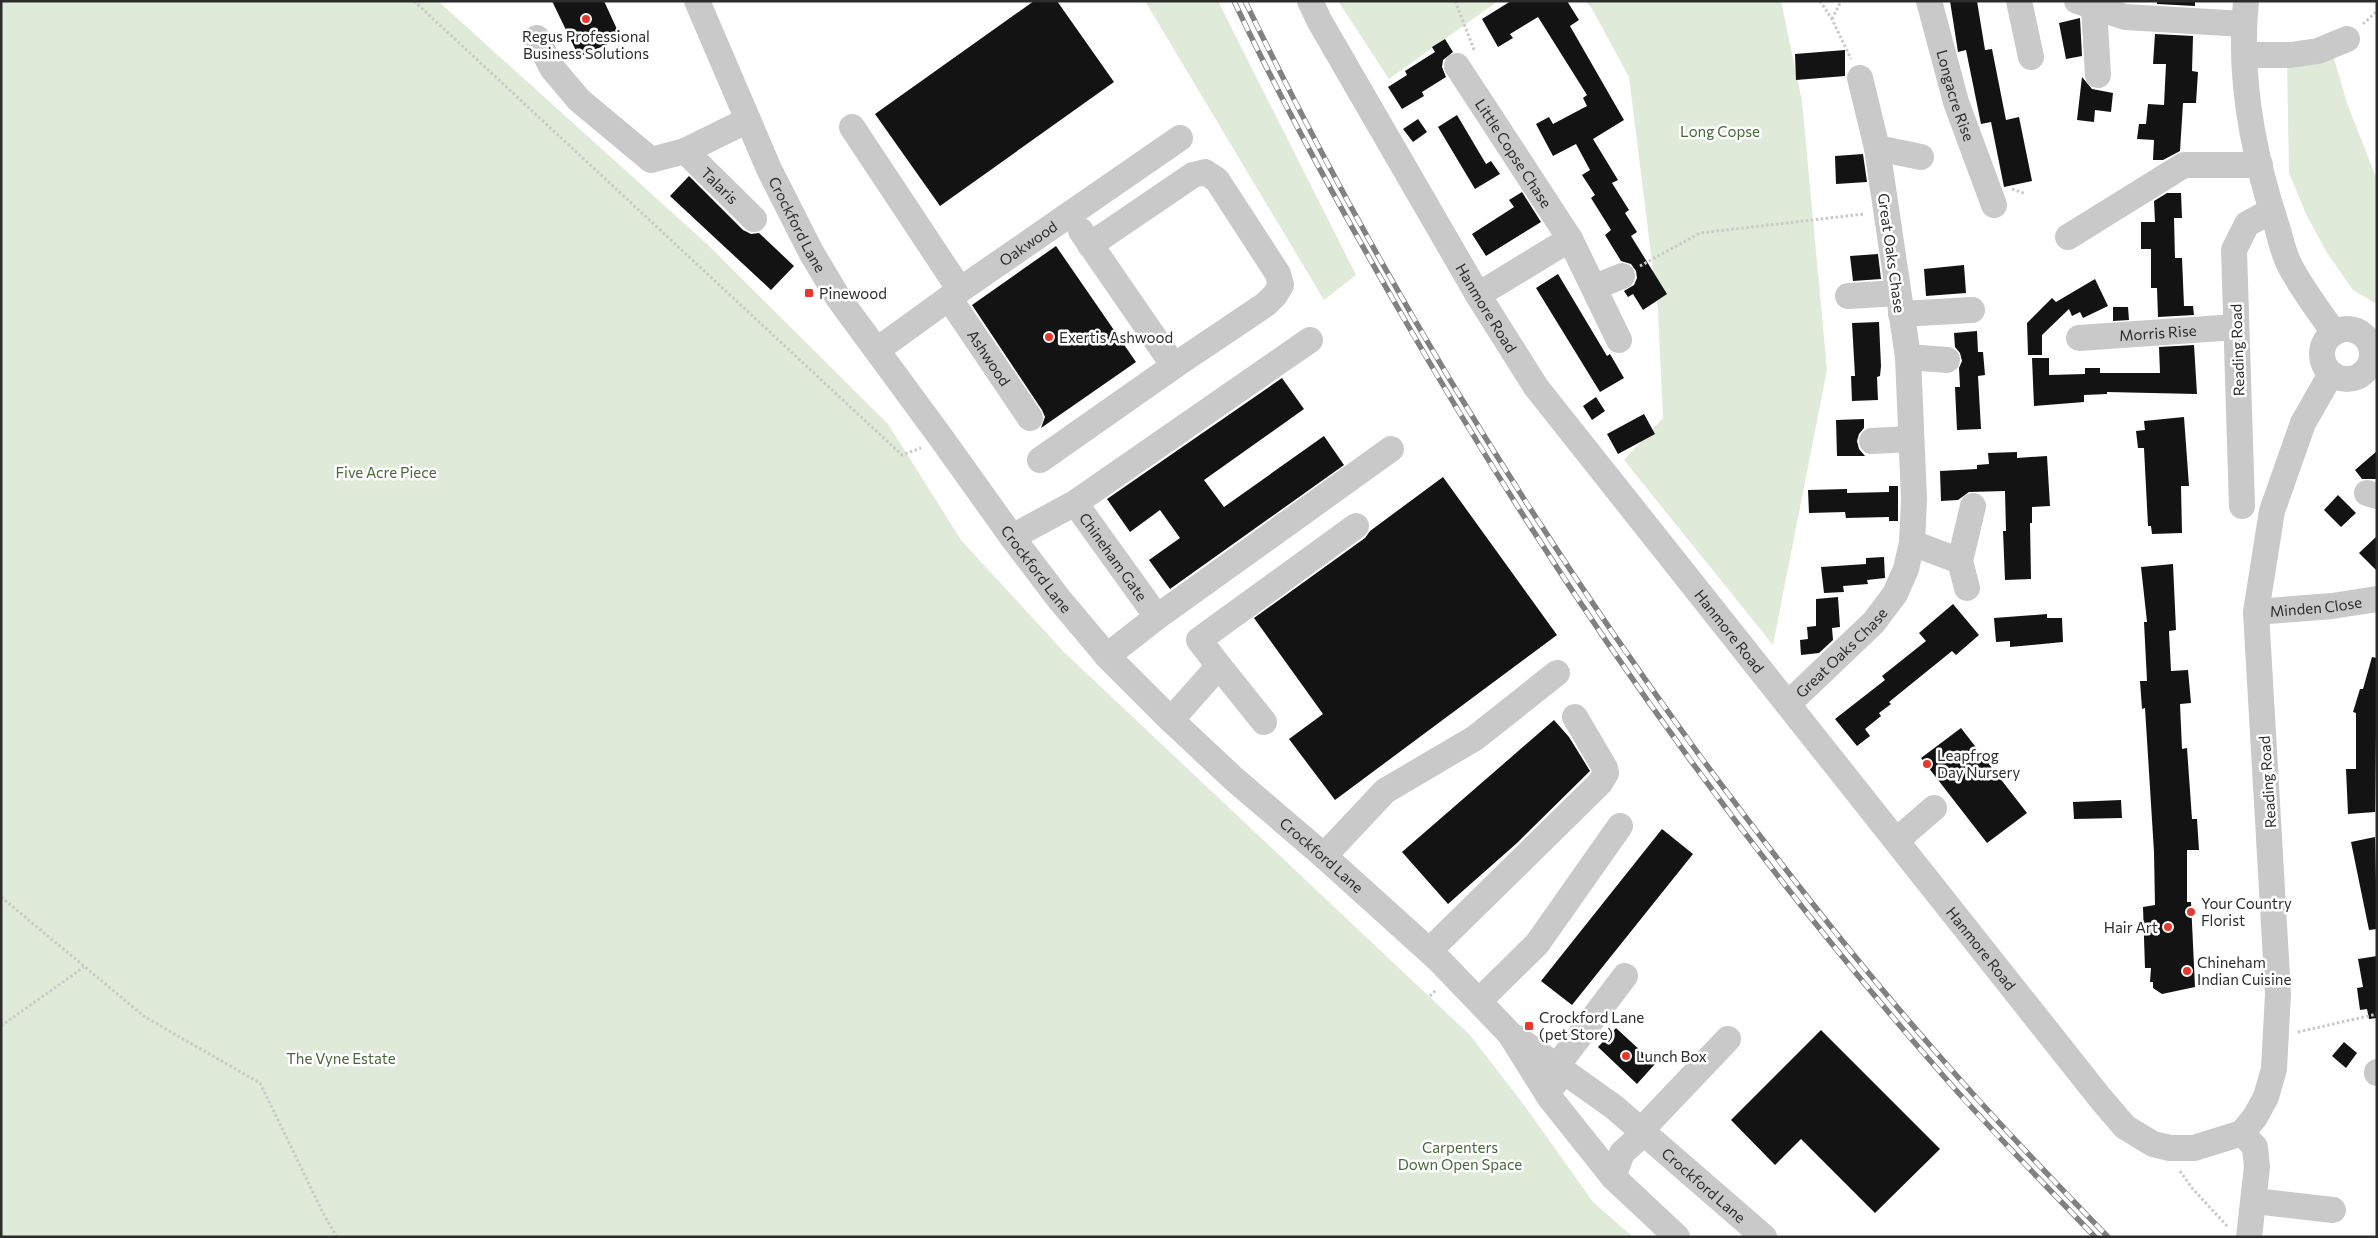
<svg xmlns="http://www.w3.org/2000/svg" width="2378" height="1238" font-family="Commissioner,sans-serif">
<style>
.green{fill:#e0ead9}
.building{fill:#131313}
.lines{fill:none;stroke-linecap:round;stroke-linejoin:round}
.path{stroke:#c9c9c9;stroke-width:3;stroke-dasharray:2.5 2.5;stroke-linecap:butt}
.minor{stroke:#c9c9c9;stroke-width:26}
.rail-casing{stroke:#818181;stroke-width:5.5}
.rail{stroke:#fff;stroke-width:4;stroke-dasharray:11;stroke-linecap:butt}
.poi-dot{fill:#e6392c;stroke:#fff;stroke-width:2}
.labels{text-anchor:middle;dominant-baseline:central;stroke-width:5;stroke-linejoin:round;paint-order:stroke}
.poi-label{font-size:15px;fill:#2c2c2c;stroke:#fff;text-anchor:start}
.street-label{font-size:15px;fill:#2c2c2c;stroke:#fff}
.park-label{font-size:15px;fill:#49683a;stroke:#fff}
</style>
<rect width="100%" height="100%" fill="#fff"/>
<path class="green" d="M1 1H438L707 244 888 424 961 540 1065 653 1470 1035 1524 1105 1593 1202 1633 1237H1Z
M1145 1H1218L1356 275 1324 300Z
M1338 1H1498L1389 79Z
M1585 1H1781L1802 101 1827 370 1773 645 1624 460 1663 418 1658 310 1629 77 1591 7Z
M2332 52 2347 103 2377 180V304L2353 290 2327 253 2306 214 2289 173 2287 61Z"/>
<path class="building" d="M552 1H604L621 38 579 57Z
M1034 1H1057L1114 82 940 206 875 114Z
M1511 1H1567L1579 20 1570 26 1624 120 1593 139 1618 180 1612 183 1629 210 1625 213 1637 232 1631 236 1667 294 1643 310 1633 294 1628 297 1624 291 1634 285 1637 278 1636 271 1631 264 1621 261 1605 235 1611 230 1591 198 1595 195 1582 175 1590 170 1576 144 1553 156 1536 124 1549 117 1553 124 1587 106 1583 98 1587 95 1538 17 1510 34 1513 38 1498 47 1482 19Z
M1950 1H1977L1985 50 1992 49 2006 120 2019 117 2032 181 2004 187 1991 122 1981 124 1966 50 1958 52Z
M2157 1H2195V6L2157 4Z
M2080 18 2082 56 2066 59 2059 23Z
M2155 34 2193 36 2192 71 2198 72 2196 103H2183L2180 151 2163 160H2153L2154 140 2137 139 2139 124H2146L2148 104 2164 105 2166 64H2153Z
M1445 39 1453 52 1443 60 1442 67 1446 77 1422 92 1424 96 1402 109 1388 87 1407 75 1405 71 1435 52 1432 47Z
M1845 50V76L1796 80 1795 54Z
M2082 77 2092 89 2113 93 2111 112 2095 110 2094 122 2077 120Z
M1457 115 1486 164 1491 161 1500 174 1475 189 1438 127Z
M1418 119 1427 132 1413 142 1403 129Z
M1863 154 1867 182 1836 184 1835 156Z
M689 176 743 230 751 234 759 233 794 266 771 290 670 196Z
M1522 192 1541 222 1486 256 1472 234 1514 207 1509 200Z
M2167 193H2181L2182 218H2174L2175 258H2182L2184 306H2193L2194 315 2158 317 2157 288H2151V249H2141V222H2155L2154 201Z
M1056 246 1136 362 1041 428 1045 417 1042 410 972 305Z
M1878 254 1881 279 1853 281 1850 256Z
M1964 265 1966 293 1926 296 1924 269Z
M1558 274 1607 356 1610 354 1624 378 1600 392 1536 288Z
M2095 279 2108 306 2083 318 2080 312 2072 316 2069 309 2042 335V355H2028L2027 323 2052 298 2056 302Z
M2113 307H2128L2129 320 2113 321Z
M1879 322 1881 366 1880 376 1877 377 1878 400 1852 401 1851 376H1855L1852 323Z
M1977 331 1978 352H1983L1985 375 1978 376 1981 429 1957 430 1955 387H1960L1959 368 1962 361 1960 353 1955 347 1954 333Z
M2194 345 2197 394 2107 392V394L2084 395V402L2034 406 2032 358H2049V375L2085 374V368H2100V373H2160L2159 347Z
M1282 378 1304 409 1204 480 1224 507 1324 436 1344 465 1170 589 1149 560 1180 538 1160 510 1130 532 1107 499Z
M1596 397 1605 411 1592 420 1583 406Z
M1644 414 1655 434 1618 454 1607 434Z
M2184 417 2189 486H2181L2182 533 2152 534 2151 526H2148L2144 448H2138L2136 431 2145 430 2144 421Z
M1864 419V428L1859 434 1857 441 1859 449 1865 456H1837L1836 420Z
M2377 451V479H2362L2355 470Z
M2017 452V458L2047 456 2050 506 2032 507V523H2030L2031 579 2005 580 2003 531H2006L2005 491 1969 492 1958 500 1941 501 1940 471 1977 469V465L1989 464 1988 453Z
M1443 477 1557 635 1335 800 1289 739 1323 714 1254 618 1365 538 1370 531Z
M1889 486H1898V521H1889V517L1846 518 1845 512 1809 513 1808 490 1847 489V493L1889 492Z
M2338 495 2356 513 2341 527 2324 510Z
M2377 536V571L2359 553Z
M1884 557 1885 578 1867 580 1868 584 1843 586 1844 592 1824 593 1821 567 1866 564V558Z
M2173 564 2176 630 2169 631 2171 671 2188 670 2191 703 2180 704 2182 749 2187 748 2192 819H2197L2199 850H2187V902H2191L2195 987 2162 994 2153 988V982H2150L2151 968H2145L2143 907 2155 905 2154 852 2145 708 2142 709 2140 681H2147L2144 622H2147L2141 567Z
M1838 597 1840 627 1832 628 1833 640 1819 653 1801 655 1800 640 1808 639 1807 627 1816 626V599Z
M1953 604 1979 635 1956 655 1952 651 1889 702 1891 704 1879 713 1881 716 1865 729 1870 736 1857 746 1835 719 1885 680 1882 676 1926 641 1919 633Z
M2047 614V618H2062L2063 642 2010 647V641L1996 642 1994 618Z
M2372 657 2377 658 2375 812 2348 814 2346 769H2356V713L2353 712 2360 689H2363Z
M1554 720 1569 737 1590 771 1517 843 1448 904 1402 852Z
M1961 728 2027 813 1987 843 1921 758Z
M2121 800 2122 818 2074 819 2073 802Z
M1662 829 1693 854 1572 1005 1541 981Z
M2375 837 2377 929 2369 930 2351 842Z
M2377 956V1018L2369 1019 2367 1009 2360 1010 2357 988 2363 987 2358 959Z
M1616 1028 1655 1064 1637 1084 1598 1047Z
M1821 1030 1940 1149 1875 1213 1801 1139 1775 1165 1731 1120Z
M2344 1042 2357 1053 2346 1068 2332 1056Z"/>
<g class="lines">
<path class="path" d="M414 1 902 455 921 448
M1455 1 1475 52
M1820 1 1832 19 1851 59
M1832 19 1841 1
M2363 24 2377 11
M2012 189 2026 194
M1640 266 1700 233 1864 214
M1 897 145 1017 260 1083 323 1213 337 1237
M1430 996 1437 989
M1 1026 84 967
M2298 1032 2377 1014
M2180 1171 2192 1188 2228 1227"/>
<g class="minor">
<path id="s1" d="M697 1 769 169 811 252 839 299 942 439 1012 537 1059 599 1107 656 1171 720 1234 779 1324 856 1438 959 1510 1034 1550 1098 1613 1177 1677 1237"/>
<path id="s2" d="M1310 1 1320 22 1478 295 1536 387 2101 1099 2125 1127 2153 1144 2170 1148H2194L2242 1133 2255 1117 2266 1097 2274 1069 2278 994 2256 612 2272 511 2303 423 2331 374"/>
<path id="s3" d="M1929 1 1956 102 1994 205"/>
<path d="M2019 1 2031 57"/>
<path d="M2077 1 2125 17 2244 24"/>
<path d="M2246 1C2238 77 2254 158 2278 230 2281 241 2284 255 2290 266 2302 289 2319 311 2334 333"/>
<path d="M2094 7 2098 75"/>
<path d="M537 38 552 68 579 100 651 160 685 151 748 120"/>
<path d="M2245 55H2291L2318 51 2347 39"/>
<path id="s4" d="M1457 66 1570 239 1619 340"/>
<path d="M852 127 960 290"/>
<path d="M1877 148 1921 157"/>
<path id="s5" d="M685 151 754 219"/>
<path d="M2068 237 2184 165H2260"/>
<path d="M1090 245 1193 175 1205 172 1217 180 1278 274 1281 285 1275 295 1266 304 1174 366"/>
<path d="M1595 287 1622 276"/>
<path d="M1478 295 1570 239"/>
<path d="M1848 296 1898 293"/>
<path id="s6" d="M949 298 1030 418"/>
<path d="M1901 314 1972 310"/>
<circle cx="2347" cy="354" r="25"/>
<path id="s7" d="M2079 338 2236 327"/>
<path id="s8" d="M877 350 960 290 1180 138"/>
<path d="M1908 357 1947 360"/>
<path d="M1872 441 1911 439"/>
<path d="M1040 460 1174 366 1081 231"/>
<path d="M2367 493 2377 496"/>
<path id="s9" d="M1075 503 1157 617"/>
<path d="M2242 506 2234 250 2247 224 2271 211"/>
<path d="M1012 537 1075 503 1310 340"/>
<path d="M1912 543 1960 561"/>
<path d="M1967 588 1960 561 1973 506"/>
<path id="s10" d="M2256 612 2332 606 2377 599"/>
<path d="M1107 656 1157 617 1391 449"/>
<path d="M1219 666 1264 722"/>
<path id="s11" d="M1788 704 1874 622 1895 594 1906 569 1912 543 1914 499 1908 357 1877 148 1860 78"/>
<path d="M1171 720 1219 666 1199 640 1356 526"/>
<path d="M1897 840 1934 808"/>
<path d="M1324 856 1385 791 1475 738 1557 673"/>
<path d="M1430 950 1600 783 1606 773 1605 768 1575 717"/>
<path d="M1479 1001 1537 944 1620 826"/>
<path id="s12" d="M1517 1038 1614 1107 1764 1237"/>
<path d="M2377 1073V1072"/>
<path d="M1555 1083 1563 1058 1625 976"/>
<path d="M2242 1133 2255 1147 2257 1167 2249 1237"/>
<path d="M1613 1177 1622 1153 1644 1133 1649 1122 1728 1039"/>
<path d="M2255 1201 2333 1210"/>
</g>
<defs>
<path id="rail" d="M1234 1C1284 107 1341 209 1399 310 1552 577 1731 833 1934 1065 1985 1125 2041 1180 2095 1237
M1245 1C1373 266 1527 519 1700 756 1777 860 1856 962 1942 1059 1995 1120 2052 1179 2108 1237"/>
</defs>
<use href="#rail" class="rail-casing"/>
<use href="#rail" class="rail"/>
</g>
<g class="poi-dot">
<circle cx="586" cy="19" r="5"/>
<rect x="804" y="288" width="10" height="10" rx="2.5"/>
<circle cx="1049" cy="337" r="5"/>
<circle cx="1927" cy="764" r="5"/>
<circle cx="2191" cy="912" r="5"/>
<circle cx="2168" cy="927" r="5"/>
<circle cx="2187" cy="971" r="5"/>
<rect x="1524" y="1021" width="10" height="10" rx="2.5"/>
<circle cx="1626" cy="1056" r="5"/>
</g>
<g class="labels">
<g class="poi-label">
<text x="586" y="36" text-anchor="middle">Regus Professional<tspan x="586" dy="17">Business Solutions</tspan></text>
<text x="819" y="293">Pinewood</text>
<text x="1059" y="337">Exertis Ashwood</text>
<text x="1937" y="755">Leapfrog<tspan x="1937" dy="17">Day Nursery</tspan></text>
<text x="2201" y="903">Your Country<tspan x="2201" dy="17">Florist</tspan></text>
<text x="2158" y="927" text-anchor="end">Hair Art</text>
<text x="2197" y="962">Chineham<tspan x="2197" dy="17">Indian Cuisine</tspan></text>
<text x="1539" y="1017">Crockford Lane<tspan x="1539" dy="17">(pet Store)</tspan></text>
<text x="1636" y="1056">Lunch Box</text>
</g>
<g class="street-label">
<text stroke="none"><textPath href="#s3" startOffset="98">Longacre Rise</textPath></text>
<text stroke="none"><textPath href="#s4" startOffset="104">Little Copse Chase</textPath></text>
<text stroke="none"><textPath href="#s5" startOffset="49">Talaris</textPath></text>
<text stroke="none"><textPath href="#s1" startOffset="245">Crockford Lane</textPath></text>
<text stroke="none"><textPath href="#s8" startOffset="185">Oakwood</textPath></text>
<text transform="translate(1892 253) rotate(82)">Great Oaks Chase</text>
<text stroke="none"><textPath href="#s2" startOffset="354">Hanmore Road</textPath></text>
<text stroke="none"><textPath href="#s7" startOffset="79">Morris Rise</textPath></text>
<text transform="translate(2237 350) rotate(-92)">Reading Road</text>
<text stroke="none"><textPath href="#s6" startOffset="72">Ashwood</textPath></text>
<text stroke="none"><textPath href="#s9" startOffset="66">Chineham Gate</textPath></text>
<text stroke="none"><textPath href="#s1" startOffset="665">Crockford Lane</textPath></text>
<text stroke="none"><textPath href="#s10" startOffset="60">Minden Close</textPath></text>
<text stroke="none"><textPath href="#s2" startOffset="759">Hanmore Road</textPath></text>
<text stroke="none"><textPath href="#s11" startOffset="74">Great Oaks Chase</textPath></text>
<text transform="translate(2267 782) rotate(-94)">Reading Road</text>
<text stroke="none"><textPath href="#s1" startOffset="1070">Crockford Lane</textPath></text>
<text stroke="none"><textPath href="#s2" startOffset="1164">Hanmore Road</textPath></text>
<text stroke="none"><textPath href="#s12" startOffset="238">Crockford Lane</textPath></text>
</g>
<g class="park-label">
<text x="1720" y="131">Long Copse</text>
<text x="386" y="472">Five Acre Piece</text>
<text x="341" y="1058">The Vyne Estate</text>
<text x="1460" y="1147">Carpenters<tspan x="1460" dy="17">Down Open Space</tspan></text>
</g>
</g>
<rect width="2378" height="1238" fill="none" stroke="#2c2c2c" stroke-width="5"/>
</svg>
